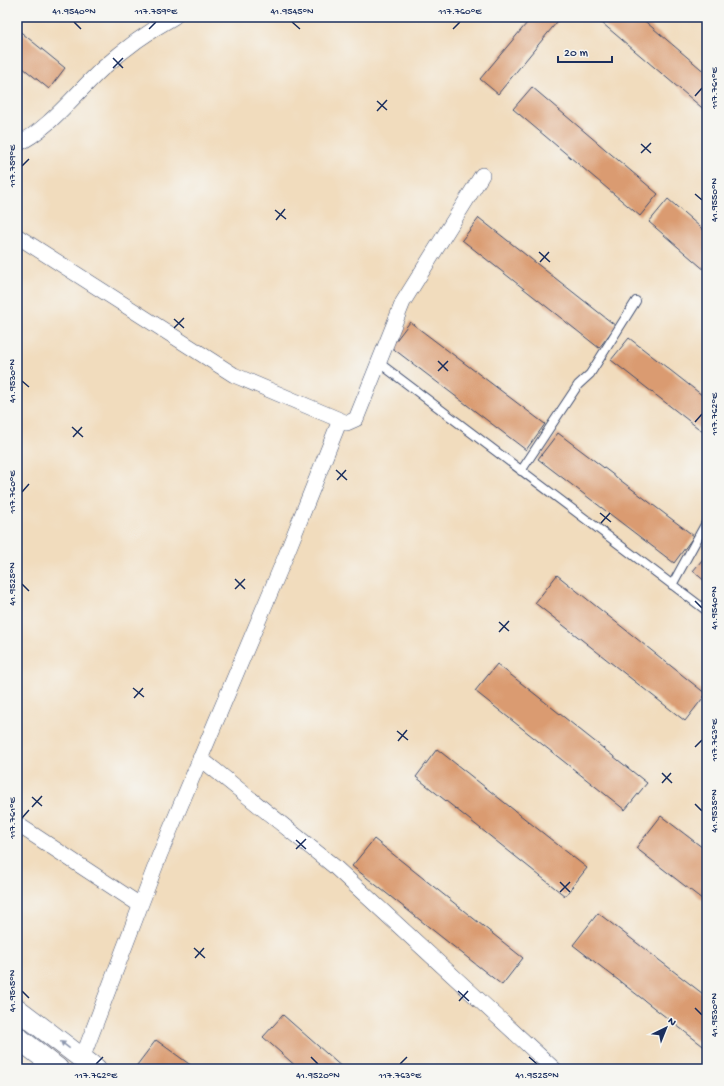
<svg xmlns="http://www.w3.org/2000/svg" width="724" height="1086" font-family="'Gochi Hand',sans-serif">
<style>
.building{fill:#da9b71}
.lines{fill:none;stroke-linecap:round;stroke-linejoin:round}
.service-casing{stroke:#3b496c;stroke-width:10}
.minor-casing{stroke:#3b496c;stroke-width:16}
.secondary-casing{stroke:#3b496c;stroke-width:22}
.service{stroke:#fff;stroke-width:8}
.minor{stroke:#fff;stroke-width:15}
.secondary{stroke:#fff;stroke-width:21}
.oneway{fill:#8d97ae}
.ticks{fill:none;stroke:#1b2f5e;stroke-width:1.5}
.neatline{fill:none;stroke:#1b2f5e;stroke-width:1.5}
.ticks-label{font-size:10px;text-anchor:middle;fill:#1b2f5e}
</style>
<rect width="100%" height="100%" fill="#f6f6f2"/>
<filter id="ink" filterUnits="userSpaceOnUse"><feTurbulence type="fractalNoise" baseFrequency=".025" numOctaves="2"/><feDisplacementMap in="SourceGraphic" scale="8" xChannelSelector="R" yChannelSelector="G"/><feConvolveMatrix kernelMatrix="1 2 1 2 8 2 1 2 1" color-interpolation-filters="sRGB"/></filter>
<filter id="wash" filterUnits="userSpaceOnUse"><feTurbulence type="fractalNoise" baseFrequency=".012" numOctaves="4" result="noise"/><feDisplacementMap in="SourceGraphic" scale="16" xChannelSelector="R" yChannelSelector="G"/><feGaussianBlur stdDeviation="0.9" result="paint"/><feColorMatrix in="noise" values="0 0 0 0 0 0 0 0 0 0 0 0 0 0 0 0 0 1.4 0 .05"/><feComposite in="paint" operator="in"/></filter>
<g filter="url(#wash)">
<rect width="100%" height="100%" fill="#f1dcbd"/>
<g id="blocks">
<path class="building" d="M532 17H561L498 94 480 79Z
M595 17H640L707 74V112Z
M17 29 65 68 49 89 17 63Z
M532 87 658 194 640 216 513 109Z
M668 199 707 233V272L649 222Z
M479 218 616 326 599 348 462 240Z
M410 322 545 424 526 450 391 347Z
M629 338 707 399V435L611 360Z
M558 433 694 536 674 563 538 459Z
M707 554V583L693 571Z
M557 575 706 694 685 721 535 603Z
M497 664 647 783 625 810 475 691Z
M437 749 587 868 565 896 416 777Z
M661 816 707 851V903L636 848Z
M374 839 523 958 502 985 352 866Z
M598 913 707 997V1049L573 945Z
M283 1015 344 1069H299L263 1037Z
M156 1040 196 1069H134Z"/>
</g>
</g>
<g filter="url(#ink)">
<use href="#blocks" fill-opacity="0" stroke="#3b496c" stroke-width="1"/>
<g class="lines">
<defs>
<path id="service" d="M378 362 707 611
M521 471 578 385 590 374 636 301
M672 585 707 521"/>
<path id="minor" d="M17 144C46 132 78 91 102 69 123 50 149 31 174 17
M17 236 234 375 347 423 356 419 403 302 482 175
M200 758 335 867 554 1069
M17 824 140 905
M82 1059 160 854 284 560 340 420"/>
<path id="secondary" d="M17 1009 96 1069
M17 1037 58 1069"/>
</defs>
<use href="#service" class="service-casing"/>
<use href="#minor" class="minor-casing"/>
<use href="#secondary" class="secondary-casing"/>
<use href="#service" class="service"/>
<use href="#minor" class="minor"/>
<use href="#secondary" class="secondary"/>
</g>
<defs><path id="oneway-solid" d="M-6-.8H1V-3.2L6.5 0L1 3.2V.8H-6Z"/></defs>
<use class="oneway" href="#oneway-solid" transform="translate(65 1045) rotate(-142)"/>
</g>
<path class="ticks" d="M74 22 81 29M292 22 300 29M149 29 156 22M453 29 460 22M113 58 123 68M113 68 123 58M695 96 702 88M377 101 387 110M377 111 387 100M641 144 651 153M641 153 651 143M22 166 29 159M695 194 702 200M275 210 286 219M276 220 285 209M539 252 550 262M540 262 549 252M174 319 184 328M174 328 184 318M438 361 448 371M438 371 448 361M22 381 29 387M695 422 702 414M72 427 83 437M73 437 82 427M336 470 347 480M337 480 346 470M22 492 29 484M600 513 611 522M601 523 610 513M235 579 245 589M22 584 29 591M235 589 245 579M695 601 702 608M499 622 509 631M499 632 509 621M133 688 144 697M134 698 143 688M397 731 408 740M398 741 407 730M695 747 702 740M662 773 672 783M662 783 671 773M32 797 42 806M695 804 702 811M32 807 42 796M22 818 29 810M296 840 306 849M296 849 306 839M560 882 570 892M560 892 570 882M194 948 205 958M195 958 204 948M22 991 29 998M458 991 469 1001M459 1001 468 991M695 1008 702 1015M311 1057 318 1064M529 1057 537 1064M96 1064 103 1057M400 1064 407 1057"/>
<rect width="724" height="1086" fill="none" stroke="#f6f6f2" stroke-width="44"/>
<g transform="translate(666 1028) rotate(43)" stroke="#f6f6f2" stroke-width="3" paint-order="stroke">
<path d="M0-3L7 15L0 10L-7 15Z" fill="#1b2f5e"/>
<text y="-6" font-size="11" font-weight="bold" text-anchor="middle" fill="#1b2f5e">N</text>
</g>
<path d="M558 56v6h54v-6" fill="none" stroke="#1b2f5e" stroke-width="2"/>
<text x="564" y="56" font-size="12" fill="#1b2f5e" stroke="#f6f6f2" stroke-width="3" paint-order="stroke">20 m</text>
<rect x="22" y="22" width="680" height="1042" class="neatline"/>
<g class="ticks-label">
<text x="74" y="14">41.9540°N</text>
<text x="156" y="14">117.759°E</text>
<text x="292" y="14">41.9545°N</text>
<text x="460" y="14">117.760°E</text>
<text transform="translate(713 88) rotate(-90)" y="4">117.761°E</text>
<text transform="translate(11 166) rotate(-90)" y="4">117.759°E</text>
<text transform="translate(713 200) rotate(-90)" y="4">41.9550°N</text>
<text transform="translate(11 381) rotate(-90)" y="4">41.9530°N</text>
<text transform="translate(713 414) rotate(-90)" y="4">117.762°E</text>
<text transform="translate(11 492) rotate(-90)" y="4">117.760°E</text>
<text transform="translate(11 584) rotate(-90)" y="4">41.9525°N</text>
<text transform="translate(713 608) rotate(-90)" y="4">41.9540°N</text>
<text transform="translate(713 740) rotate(-90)" y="4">117.763°E</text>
<text transform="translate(713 811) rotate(-90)" y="4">41.9535°N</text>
<text transform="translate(11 818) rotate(-90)" y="4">117.761°E</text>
<text transform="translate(11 991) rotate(-90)" y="4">41.9515°N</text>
<text transform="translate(713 1015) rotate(-90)" y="4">41.9530°N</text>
<text x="96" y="1078">117.762°E</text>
<text x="318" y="1078">41.9520°N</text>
<text x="400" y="1078">117.763°E</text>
<text x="537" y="1078">41.9525°N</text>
</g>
</svg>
